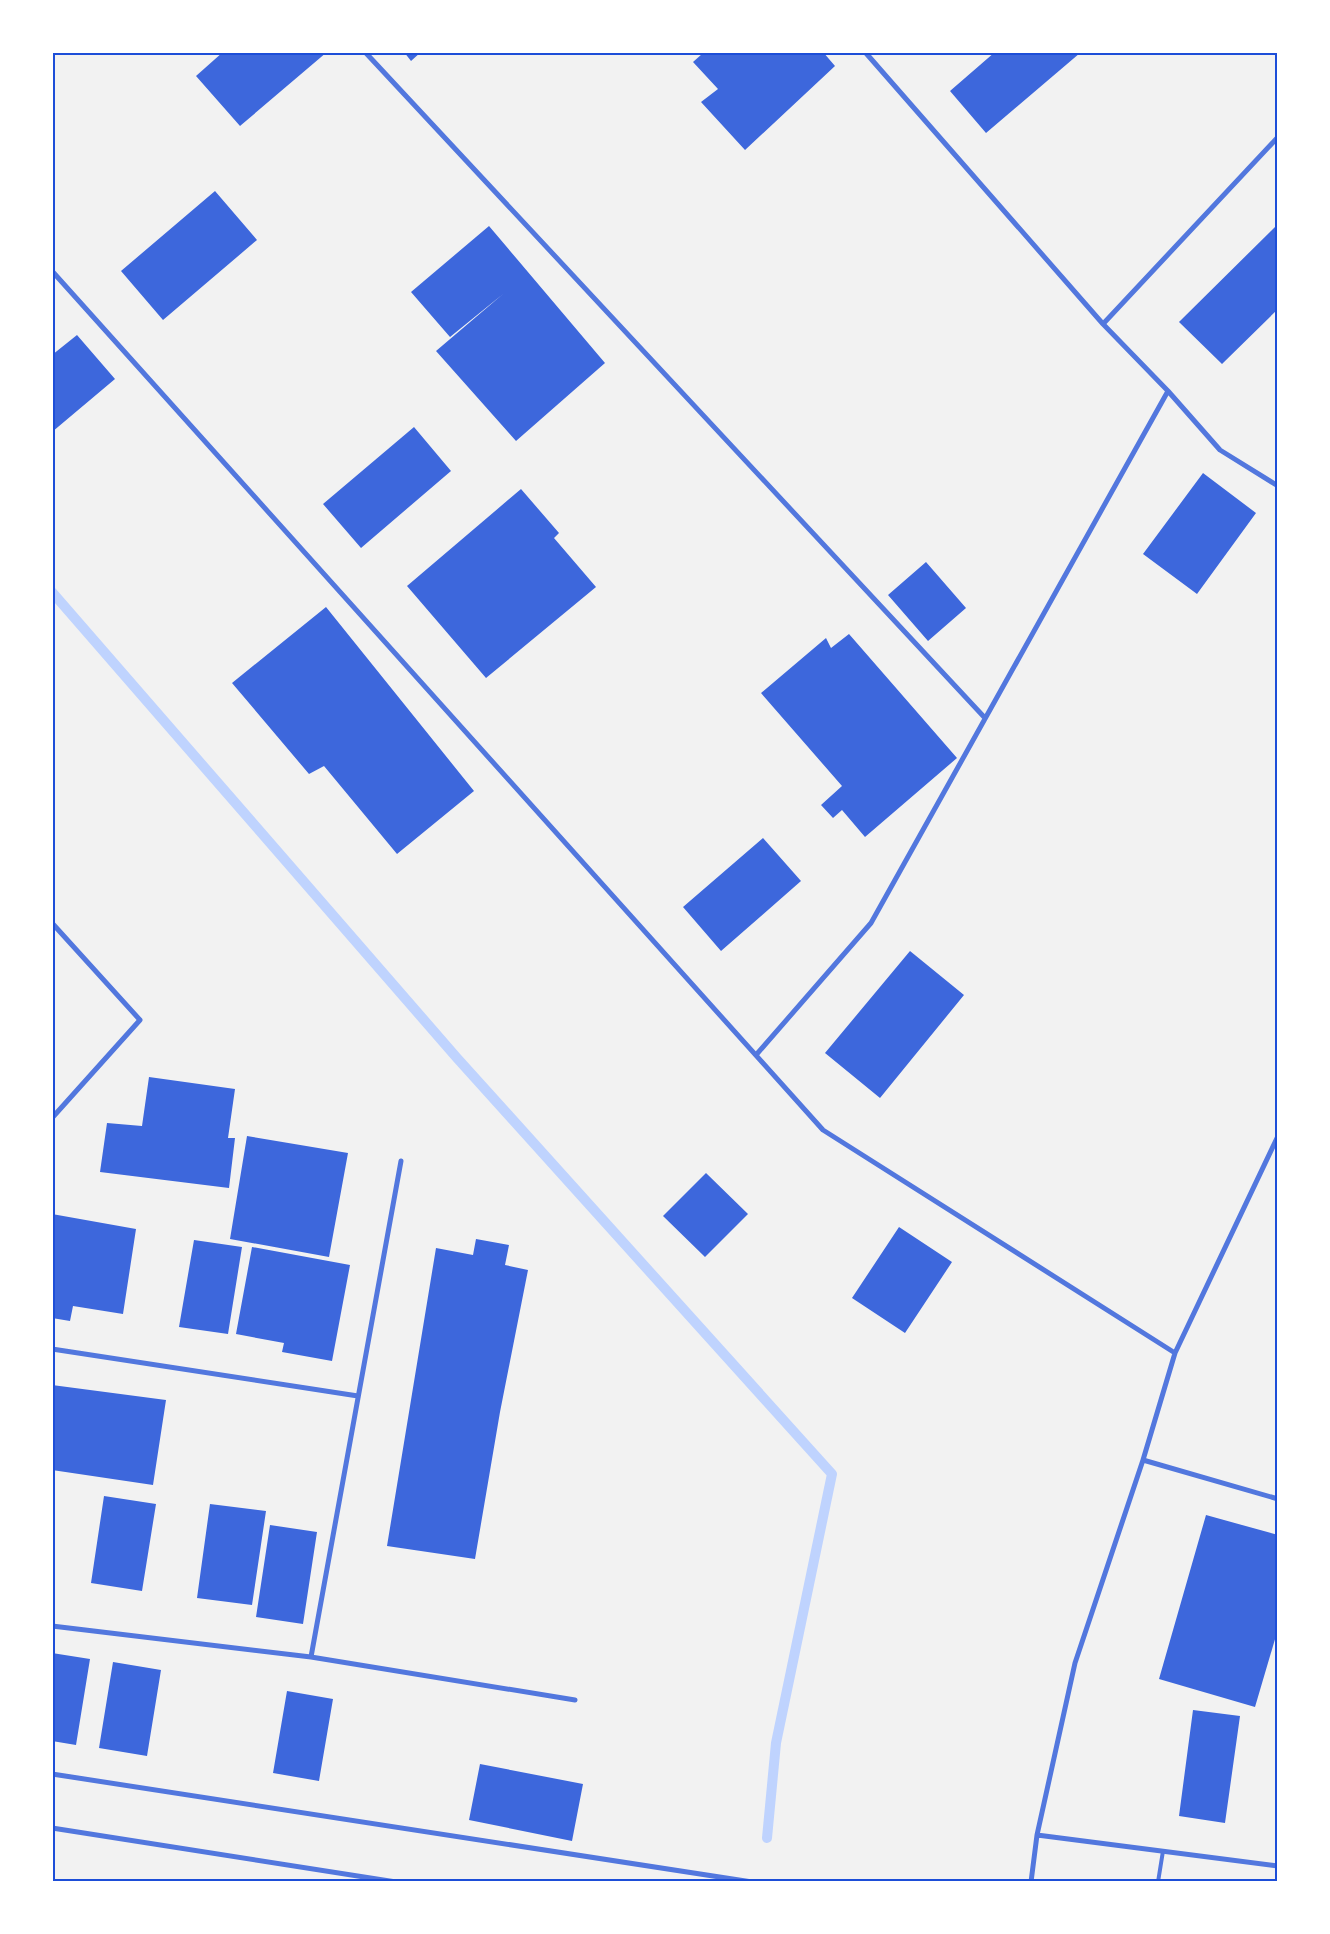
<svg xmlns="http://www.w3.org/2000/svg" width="1330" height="1934" font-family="Merriweather,serif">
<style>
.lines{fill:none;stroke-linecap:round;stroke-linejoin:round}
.stream{stroke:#bfd3fe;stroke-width:10}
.building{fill:#3d67dc}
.service{stroke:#5277de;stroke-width:4}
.minor{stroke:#5277de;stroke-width:5}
.neatline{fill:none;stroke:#1d4ed8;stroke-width:2}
</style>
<rect width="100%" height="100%" fill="#f2f2f2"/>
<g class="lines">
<path class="stream" d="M52 592 457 1058 832 1474 776 1743 767 1838"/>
</g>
<path class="building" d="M223 52H327L240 126 196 76Z
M404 52H421L411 61Z
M701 52H823L835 66 745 150 701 102 718 89 693 62 702 54Z
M995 52H1079L1080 53 986 133 950 91Z
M215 191 257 240 163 320 121 271Z
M1278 224V309L1222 364 1179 322Z
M489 226 605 363 516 441 436 351 503 294 450 337 411 292Z
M77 335 115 379 52 432V355Z
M414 427 451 471 361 548 323 504Z
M1203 473 1256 513 1197 594 1143 554Z
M521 489 559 533 554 538 596 587 486 678 407 586Z
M926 562 966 608 928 641 888 595Z
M326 607 474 791 397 854 324 766 309 774 232 683Z
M849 634 957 758 865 837 842 810 833 818 821 805 842 786 761 693 826 638 831 648Z
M763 838 801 881 721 951 683 907Z
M910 951 964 995 880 1098 825 1053Z
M149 1077 235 1089 228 1138H235L229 1188 100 1172 107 1123 142 1126Z
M247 1136 348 1153 329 1257 230 1239Z
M706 1173 748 1214 705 1257 663 1216Z
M52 1214 136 1229 123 1314 73 1306 70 1321 52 1318Z
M899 1227 952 1262 905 1333 852 1298Z
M476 1239 509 1245 505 1265 528 1270 500 1412 475 1559 387 1546 436 1248 473 1255Z
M194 1240 242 1247 228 1334 179 1327Z
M252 1247 350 1265 332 1361 282 1352 284 1343 236 1334Z
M52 1385 166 1400 153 1485 52 1470Z
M104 1496 156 1504 142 1591 91 1583Z
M210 1504 266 1511 252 1605 197 1598Z
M1206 1515 1278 1535V1629L1255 1707 1159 1679Z
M270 1525 317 1532 303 1624 256 1617Z
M52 1653 90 1659 76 1745 52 1741Z
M113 1662 161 1670 147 1756 99 1748Z
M287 1691 333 1699 319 1781 273 1773Z
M1193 1710 1240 1716 1225 1823 1179 1816Z
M480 1764 583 1784 572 1841 469 1820Z"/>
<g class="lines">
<path class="service" d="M1158 1882 1163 1851"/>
<path class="minor" d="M365 52 985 718
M865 52 1103 324 1168 391 1220 450 1278 486
M52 271 823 1130 1175 1353
M1103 324 1278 137
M52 923 140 1020 52 1118
M756 1055 871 923 1168 391
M52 1349 358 1396
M1143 1460 1278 1499
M52 1626 311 1657 575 1700
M311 1657 401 1161
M52 1774 752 1882
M52 1828 396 1882
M1037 1835 1278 1866
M1031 1882 1037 1835 1075 1663 1143 1460 1175 1353 1278 1136"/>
</g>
<rect width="1330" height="1934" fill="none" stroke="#ffffff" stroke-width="108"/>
<rect x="54" y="54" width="1222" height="1826" class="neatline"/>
</svg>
